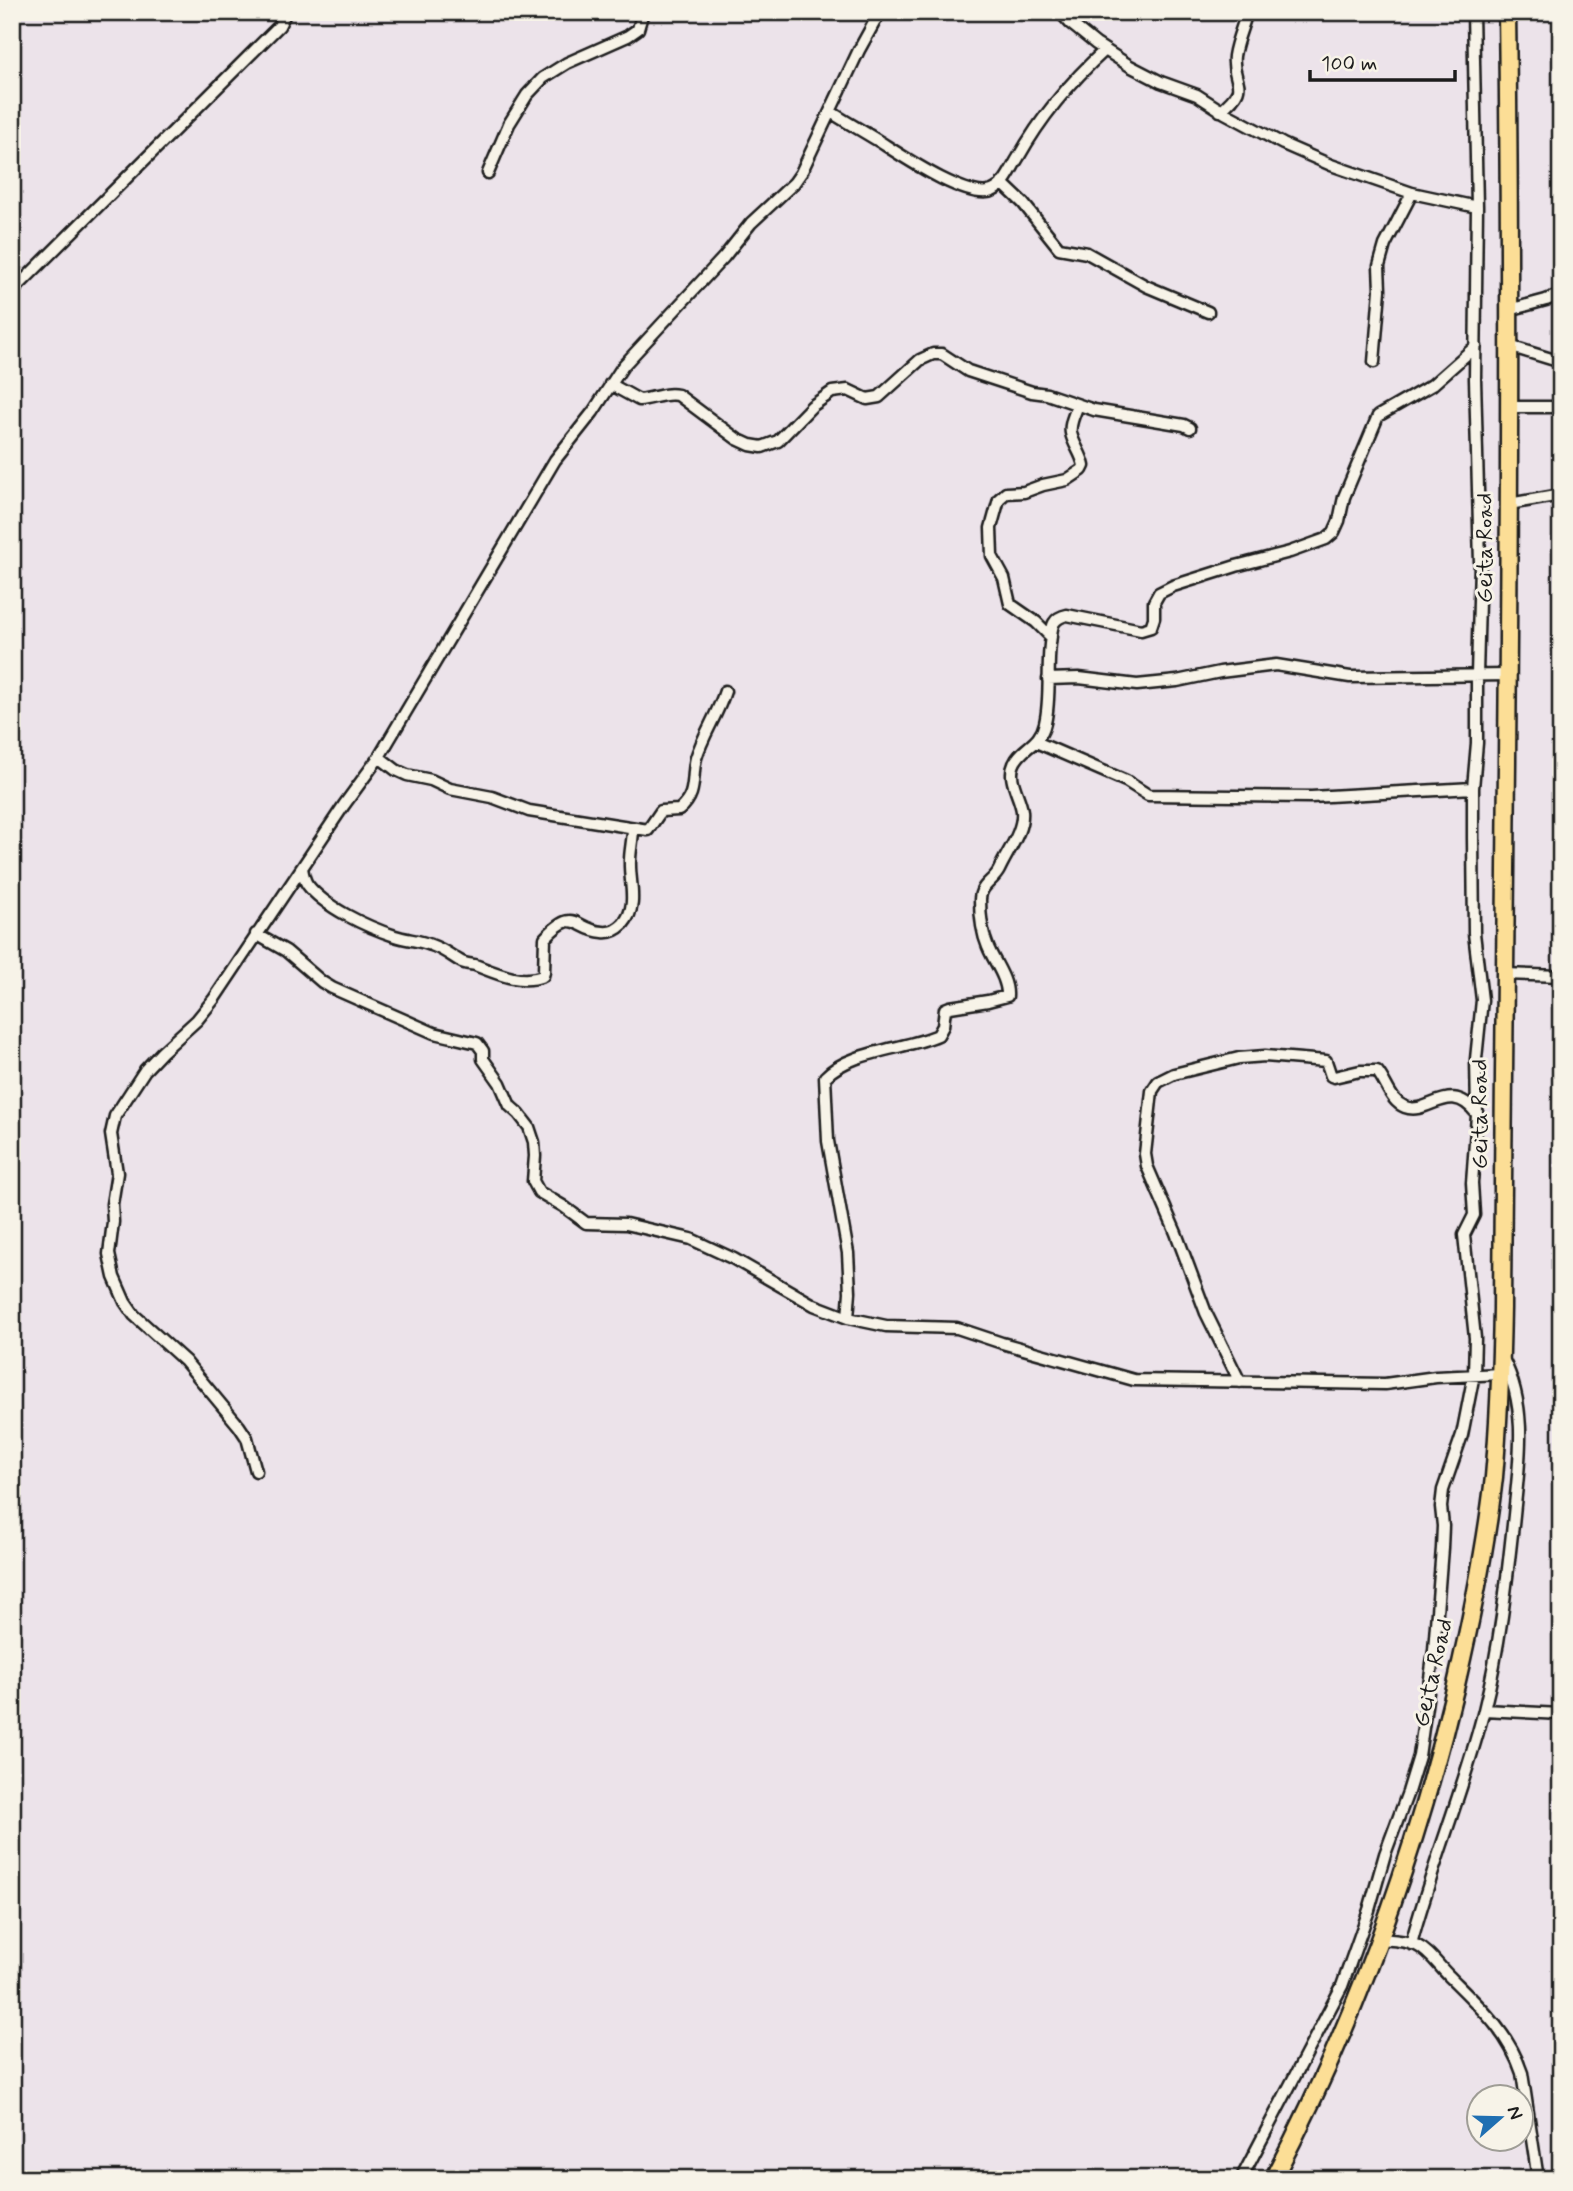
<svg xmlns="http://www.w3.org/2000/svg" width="1573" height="2191" font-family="Mynerve,sans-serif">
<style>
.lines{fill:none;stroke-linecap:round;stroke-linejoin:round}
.minor-casing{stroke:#1c1c1c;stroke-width:15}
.trunk-casing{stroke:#1c1c1c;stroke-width:21}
.minor{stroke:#f7f3e8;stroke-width:10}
.trunk{stroke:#fcde96;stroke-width:16}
.labels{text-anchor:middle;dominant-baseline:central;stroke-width:6;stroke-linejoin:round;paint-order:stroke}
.street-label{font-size:23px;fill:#1c1c1c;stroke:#f7f3e8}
</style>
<rect width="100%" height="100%" fill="#ece3ea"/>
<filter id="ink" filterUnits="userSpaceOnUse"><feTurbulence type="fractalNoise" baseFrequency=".0143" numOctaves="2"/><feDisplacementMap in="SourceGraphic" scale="14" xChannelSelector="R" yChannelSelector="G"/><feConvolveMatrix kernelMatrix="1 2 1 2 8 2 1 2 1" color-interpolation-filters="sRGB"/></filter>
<g filter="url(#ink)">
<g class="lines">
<defs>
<path id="minor" d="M1060 12 1070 23 1096 44 1130 66 1161 82 1197 95 1225 113 1283 144 1331 165 1412 193 1477 207
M1220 111C1253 84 1231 85 1234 56 1236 42 1243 26 1247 12
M831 112C846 122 861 130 877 140 898 153 967 201 992 191 1005 186 1011 169 1018 158 1041 117 1071 81 1105 50
M488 173 509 124 527 95 543 78 567 63 628 36 638 29 643 12
M1002 183 1023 203 1059 248 1087 253 1146 286 1208 312
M12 292 279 26 286 12
M1509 310 1546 300 1561 294
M1509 346 1561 362
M1374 362 1380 290 1379 266 1385 245 1412 193
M610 384 639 400C653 399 664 392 678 395L737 439 750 445 762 447 778 441 812 406 832 392 848 390 867 399 879 397 920 360 933 354H942L968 371 1032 392 1047 394 1094 410 1184 425 1190 428
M1509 407H1561
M1509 504 1561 495
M1051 637 1036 622 1010 604 1004 578 992 556 991 528 999 499 1006 493 1024 492 1043 485 1067 480 1082 470 1084 466C1082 454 1073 444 1071 433 1069 424 1075 413 1078 405
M1048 679 1079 678 1137 685 1177 681 1220 672 1276 665 1350 677 1508 675
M1036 742 1126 781 1148 795 1311 797 1473 788
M379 757 396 770 407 775 431 780 450 789 492 797 529 811 648 830 661 811 679 810C698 794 691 778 696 758 703 735 718 714 725 691
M302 868C303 874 304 879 307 884 324 907 367 927 395 936 407 940 419 940 431 945 443 949 450 955 460 961 464 964 470 964 475 965 496 973 520 985 543 976L544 972 545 938C576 905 574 930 603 932 611 933 617 930 623 924 639 906 629 883 630 861 630 850 633 840 633 828
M256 934 286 951 322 982 332 988 434 1033 477 1043 483 1051V1059L500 1083 510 1106 519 1114 529 1127 534 1142 535 1156 533 1181 539 1192 563 1206 586 1223 626 1224 691 1239 734 1259 814 1305 848 1318 886 1326 957 1328 1002 1343 1134 1380 1385 1384 1436 1377 1501 1374
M1504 974 1561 976
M848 1318 850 1292 848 1253 828 1141 825 1077C849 1051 907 1049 938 1035L943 1026 945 1009 950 1007 988 1001 1007 996C1008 979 994 962 988 947 982 933 980 915 980 900 980 885 993 882 999 870 1007 852 1024 831 1022 811 1020 796 1007 779 1014 764 1021 747 1040 746 1045 723 1051 698 1047 670 1050 644 1051 638 1051 628 1054 623 1057 618 1062 616 1067 615L1141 630 1151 627 1154 618V602L1159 593 1173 586 1236 566 1290 552 1326 539 1334 532 1339 521 1344 497 1378 416 1432 385 1476 346
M1240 1382 1206 1313 1176 1233 1147 1166 1145 1154 1152 1091 1158 1082 1174 1074 1239 1058 1265 1056 1326 1061 1331 1076 1334 1077 1360 1071H1377C1387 1083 1390 1101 1405 1107 1429 1116 1450 1078 1477 1114
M256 1471 247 1438 239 1426 185 1361 134 1315 125 1302 114 1277 109 1254 113 1222 112 1204 117 1173 111 1134 115 1116 145 1070 162 1052 197 1020 214 999 344 805 379 757 555 460 593 412 623 366 724 257 751 223 794 183 801 173 859 50 880 12
M1484 1710 1561 1714
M1379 1939C1391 1940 1405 1940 1416 1945 1429 1951 1438 1965 1448 1975 1478 2005 1508 2031 1522 2073L1538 2179
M1411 1944C1432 1865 1464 1789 1484 1710 1500 1647 1507 1580 1514 1515 1519 1462 1529 1409 1503 1359
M1241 2179 1342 1986 1369 1910 1385 1854 1408 1792 1419 1756 1434 1650 1442 1548 1443 1526 1441 1507 1443 1490 1462 1435 1474 1374 1475 1338 1464 1235 1474 1215 1472 1183 1477 1115 1476 1059 1482 1000 1474 933 1473 838V788L1477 743V675L1480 563 1475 379 1477 207 1473 12"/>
<path id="trunk" d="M1273 2179C1355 2023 1415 1856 1456 1685 1472 1616 1486 1547 1494 1477 1499 1421 1501 1364 1502 1308 1505 876 1513 444 1507 12"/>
</defs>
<use href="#minor" class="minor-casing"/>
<use href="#trunk" class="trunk-casing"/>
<use href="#minor" class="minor"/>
<use href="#trunk" class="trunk"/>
</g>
</g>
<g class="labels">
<g class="street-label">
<text transform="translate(1486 548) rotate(-90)">Geita Road</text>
<text transform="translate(1481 1114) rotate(-90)">Geita Road</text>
<text transform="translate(1434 1673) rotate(-77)">Geita Road</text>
</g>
</g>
<rect width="1573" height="2191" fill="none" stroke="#f7f3e8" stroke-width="42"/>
<rect x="21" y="21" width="1531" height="2149" fill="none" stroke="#1c1c1c" stroke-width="2.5" filter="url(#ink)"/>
<g transform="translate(1500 2118) rotate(70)"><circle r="33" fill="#f7f3e8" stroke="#9f9d96" stroke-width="2"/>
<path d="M0-5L12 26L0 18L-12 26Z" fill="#1f6fb2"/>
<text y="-10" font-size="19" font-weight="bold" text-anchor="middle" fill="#1c1c1c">N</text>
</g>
<path d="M1310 70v10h145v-10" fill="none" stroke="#1c1c1c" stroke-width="3.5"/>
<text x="1321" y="70" font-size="21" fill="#1c1c1c" stroke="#f7f3e8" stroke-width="5" paint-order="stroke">100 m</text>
</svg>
